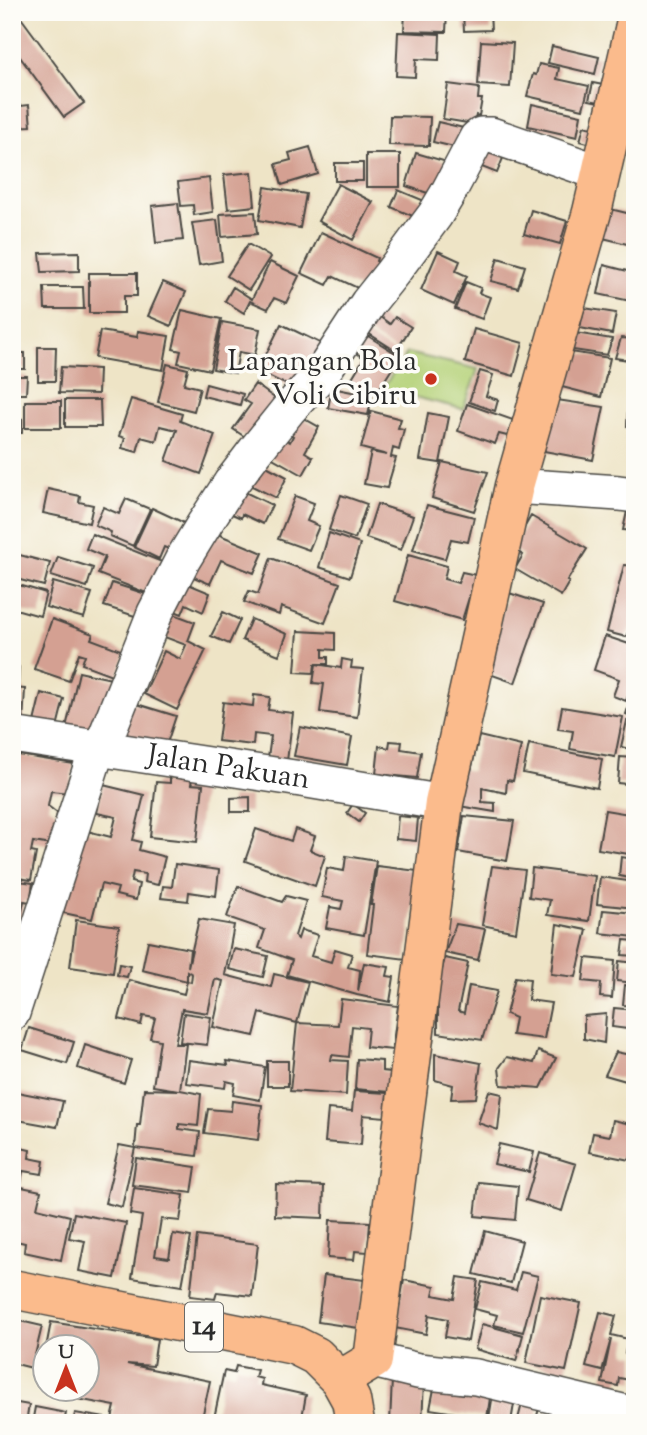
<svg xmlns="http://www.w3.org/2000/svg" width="647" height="1435" font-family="'Sorts Mill Goudy',serif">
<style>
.green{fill:#b5d279;stroke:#707e52;stroke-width:2}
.building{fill:#d4a092}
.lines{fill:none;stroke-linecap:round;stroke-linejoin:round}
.minor-casing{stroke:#484742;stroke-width:38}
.major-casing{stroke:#484742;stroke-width:41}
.highway-casing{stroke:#484742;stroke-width:41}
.minor{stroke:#fff;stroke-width:35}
.major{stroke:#fbbb8c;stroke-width:38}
.highway{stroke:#fbbb8c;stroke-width:38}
.poi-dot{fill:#c8321e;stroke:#fdfcf7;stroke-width:2.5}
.labels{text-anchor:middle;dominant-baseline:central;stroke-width:7;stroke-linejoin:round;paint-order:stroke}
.shield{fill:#fdfcf7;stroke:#6a6a68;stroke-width:2}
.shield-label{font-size:28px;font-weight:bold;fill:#2b2b2b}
.poi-label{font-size:30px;fill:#2b2b2b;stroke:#fdfcf7;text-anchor:end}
.street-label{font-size:30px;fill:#2b2b2b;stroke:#fdfcf7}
</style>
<rect width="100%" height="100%" fill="#fdfcf7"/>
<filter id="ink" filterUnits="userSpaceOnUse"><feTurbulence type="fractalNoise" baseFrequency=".0143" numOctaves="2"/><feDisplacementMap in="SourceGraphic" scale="14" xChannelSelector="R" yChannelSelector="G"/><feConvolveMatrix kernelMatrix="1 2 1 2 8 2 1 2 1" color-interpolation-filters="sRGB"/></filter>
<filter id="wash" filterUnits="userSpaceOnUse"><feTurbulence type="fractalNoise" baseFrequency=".00686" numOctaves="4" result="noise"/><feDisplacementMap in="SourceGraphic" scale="28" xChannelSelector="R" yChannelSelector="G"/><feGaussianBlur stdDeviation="1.57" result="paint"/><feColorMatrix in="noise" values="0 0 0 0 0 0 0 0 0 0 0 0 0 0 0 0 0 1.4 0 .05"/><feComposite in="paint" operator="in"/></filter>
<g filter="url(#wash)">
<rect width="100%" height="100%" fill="#eee4c6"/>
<path class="green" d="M407 353 478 369 463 409 382 389Z"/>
<g id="blocks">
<path class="building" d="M405 12H447L446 32 404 31Z
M463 12H490L491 30 464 31Z
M19 15 84 103 64 117 12 46V20Z
M398 32 440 34 439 60 416 59 415 77 396 76Z
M481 41 513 43 510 87 478 85Z
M552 46 599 57 595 74 548 63Z
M539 64 559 68 557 79 589 86 583 109 527 96 533 74 536 75Z
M593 83 608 86 604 103 589 100Z
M448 84 479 88 478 99H482L479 116 476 115 474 124 443 119Z
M532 104 581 115 577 137 528 126Z
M29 105 31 126 12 127V107Z
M390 116 430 117 429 146 389 145Z
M438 122 472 130 467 150 433 142Z
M584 126 600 130 596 145 580 141Z
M482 144 505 153 497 173 474 164Z
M310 147 318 174 282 185 276 164 291 160 289 153Z
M416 153 454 164 434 195 406 186Z
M366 154H400V187H366Z
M335 163H363V181H335Z
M252 172 255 206 228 209 224 175Z
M209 178 213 212 194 215 193 205 181 206 178 182Z
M338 184 373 202 353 240 318 221Z
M265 187 306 194 300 228 259 220Z
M398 190 427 202 420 219 391 207Z
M178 203 183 240 156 243 152 206Z
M602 207 635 215V246L595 236Z
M531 210 567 221 560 244 524 234Z
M255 212 257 234 222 237 220 214Z
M217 220 222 261 199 265 192 223Z
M321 232 377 258 376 261 380 263 362 290 332 276 327 285 301 273Z
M248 244 270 257 249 290 227 276Z
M438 251 460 261 456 271 467 276 454 305 421 290Z
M79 252V271L42 272 40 253Z
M498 258 525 266 518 288 491 281Z
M270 262 299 276 286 303 274 298 268 309 250 301 244 313 225 301 233 287 252 299Z
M604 265 635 273V302L598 294Z
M12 270H19V312H12Z
M89 273H137V296H124V313H89Z
M163 282 186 292 171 326 148 316Z
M466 282 481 288 479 293 490 297 482 319 455 309Z
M44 287H83L84 309H45Z
M584 308 616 313 612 334 580 328Z
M369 309 390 324 395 317 411 327 396 351 357 326Z
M182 310 221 319 210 370 178 363 181 351 173 349Z
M222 322 260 329 255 355 239 352 235 373 213 369Z
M281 324 322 344 299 391 258 371Z
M355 328 400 356 376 394 366 388 364 390 350 381 364 358 344 345Z
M474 329 523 343 514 376 465 362Z
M100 331 137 337 138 331 169 336 163 370 95 358Z
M575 333 612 339 607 355 573 350Z
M621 338 635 339V361L615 358Z
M38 347H56L55 381H38Z
M570 352 610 358 601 397 562 387Z
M12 353H25V369H12Z
M167 364 188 369 184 384 200 388 194 411 158 402Z
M61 367 99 369 98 394 59 393Z
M480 371 493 375 486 396 498 400 495 411 469 402Z
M12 376H27L26 394H12Z
M206 384 243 394 240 405 203 396Z
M255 384 287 407 257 445 233 429 251 404 244 400Z
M332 388 372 396 368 415 328 408Z
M131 399 182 414 180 421 215 435 201 474 166 461 177 430 160 426 156 441 141 437 137 452 122 448 125 438 119 436Z
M65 400H100L101 427H65Z
M557 400 604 407 593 460 544 451Z
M25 401H61V428H25Z
M467 404 513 420 507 436 499 434 495 444 458 431Z
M628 406 635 407V427L627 426Z
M289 410 319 427 305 452 313 457 303 475 262 452 273 433 290 442 293 436 279 428Z
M371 411 401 419 398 428 404 429 399 450 393 448 391 457 396 458 387 488 364 484 371 452 387 455 361 448Z
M428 413 449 417 440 463 420 460Z
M12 419H22V433H12Z
M259 462 287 477 276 498 248 484Z
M442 462 488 472 474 511 432 498Z
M234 487 272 505 263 524 242 514 241 518 223 510Z
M48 489 80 496 79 502 93 505 89 523 43 513Z
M341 495 367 504 355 539 329 530Z
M295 496 314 503 307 521 319 526 309 550 278 539Z
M126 499 150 509 133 546 110 536 111 532 95 525 103 507 119 514Z
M629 502 635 503V531L623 530Z
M377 504 413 516 401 550 366 538Z
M427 505 474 517 468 542 451 539 445 559 413 550Z
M152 508 193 527 181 554 164 547 159 559 134 547Z
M531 516 587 549 567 581 569 582 561 596 515 569 523 555 512 549Z
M203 528 263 553 254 573 221 560 210 584 184 573Z
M329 533 360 544 350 577 319 567Z
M92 534 167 564 154 596 98 574 105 557 86 549Z
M12 553 50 563 44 586 12 578Z
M408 555 447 566 444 579 458 583 462 572 476 575 462 620 395 601Z
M58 557 93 568 87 587 51 576Z
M271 558 340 583 325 623 281 607 279 615 244 602 249 591 258 594Z
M624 565 635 566V628H631L626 637 607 632Z
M176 579 210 593 203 612 186 604 182 614 164 607Z
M53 582 92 593 84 618 46 607Z
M12 583 46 593 40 616 12 608Z
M112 583 152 596 144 619 104 606Z
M509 593 543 604 515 683 481 671Z
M163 610 195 622 188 641 206 650 177 710 144 694 164 651 180 659 186 645 154 633Z
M12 611 17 612 14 662H12Z
M223 612 240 620 229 644 211 636Z
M52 619 93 634 91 639 126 652 117 677 82 664 85 655 79 653 69 681 34 669Z
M251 619 287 634 279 655 242 640Z
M298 631 335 633V650L323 649V657H328V664H315L314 673 295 672Z
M605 636 635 646V690L631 688 626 701 613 696 619 679 594 670Z
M342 659 352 661 351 668 363 669 357 717 320 712 324 684 313 683 316 664 341 668Z
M12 666 19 667 18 687H12Z
M79 672 116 680 97 743 64 736Z
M12 688 25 689 23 723H12Z
M634 690H635V717L626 714Z
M41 693 64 699 56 731 33 726Z
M254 695 270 697 268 710 293 713 287 761 268 758 271 736 254 734 253 745 218 741 223 702 253 706Z
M127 701 176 716 166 746 126 739 127 734 112 730Z
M562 707 623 717 615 757 570 749 573 731 558 729Z
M627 721 635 723V750L621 747Z
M300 727 352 737 347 765 294 756Z
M479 736 521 746 513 781 507 780 506 793 482 788V802L495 803V812L453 805 457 768 471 771Z
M390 741 402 742 401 749 421 752 417 778 376 774 379 746 389 748Z
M529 744 602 759 597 788 523 773Z
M12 754 74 764 69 793 51 791 48 806 57 813 52 845 33 842 31 852 36 853 31 880 12 877Z
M620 757 635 758V785L618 783Z
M170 777 192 779 191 784 203 785 197 842 150 837 156 782 170 783Z
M103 785 144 795 133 840 141 842 139 850 165 857 158 885 144 882 145 874 133 872 131 882 139 884 136 900 116 895 118 888 101 884 92 919 59 912 79 829 111 837 116 817 97 813Z
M250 797V812H231V798Z
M353 804 365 813 359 822 347 813Z
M605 810 635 815V855L598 849Z
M398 816 418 818 416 841 396 839Z
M464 816 514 821 507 861 458 852Z
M256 829 291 841 295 829 315 836 310 850 325 856 315 886 245 861Z
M346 856 376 861 364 935 326 928 330 907 341 909 343 901 322 897 327 868 344 871Z
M621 857 635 859V879L619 876Z
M175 864 219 870 216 896 189 892 188 901 161 898 163 886 172 887Z
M377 866 418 871 406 959 367 954 373 905H371Z
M492 866 525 870 516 932 482 925Z
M532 868 595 876 589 921 547 915 550 900 529 897Z
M600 877 635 882V908L597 904Z
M12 880 33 883 30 902 24 901 19 928 12 927Z
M238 886 282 902 286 896 306 901 295 936 298 939 301 930 318 935 311 956 331 962 335 949 352 954 348 967 360 970 358 991 364 963 389 967 387 976 394 977 390 1002 357 995 287 975 292 960 259 948 265 930 227 917Z
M603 910 635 913V937L600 933Z
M199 919 234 925 225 975 271 987 274 974 308 982 297 1023 260 1013 254 1036 213 1027 223 981 215 979 208 1013 182 1009 175 1044H186L180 1090 201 1094 198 1126 179 1124V1129L200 1132 197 1156 135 1148 137 1125H140L144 1089 178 1090 153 1086 160 1040 150 1038 155 1018 143 1016 141 1025 119 1019 129 980 184 994 187 981 191 982 192 974 187 971V981L142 970 148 941 190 949 188 967Z
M76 920 119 926 113 973 70 967Z
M456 924 485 929 478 960 445 953Z
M557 924 587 930 576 977 551 974Z
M624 940 635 941V956L622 955Z
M234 949 268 956 263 977 229 969Z
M445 958 468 963 458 1011 464 1013 469 986 497 991 482 1040 438 1033V1006L433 1004Z
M586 958 615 961 612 998 600 997 601 983 583 981Z
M619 961 635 963V983L617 981Z
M119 964 130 966 127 977 117 975Z
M515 977 530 979 528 1000 551 1003 544 1039 512 1035 515 1018 506 1014Z
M625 985 635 986V1006L623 1005Z
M341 999 398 1006 392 1050 366 1047 368 1028 352 1026 349 1057 332 1055 331 1060 348 1061 346 1095 290 1091 297 1023 338 1025Z
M614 1008 635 1010V1030L612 1027Z
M184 1013 211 1017 207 1045 180 1042Z
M606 1014 604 1043 584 1039V1016Z
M29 1028 74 1042 67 1064 22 1050Z
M85 1045 131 1060 124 1083 78 1068Z
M538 1051 556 1058 541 1088 501 1085 499 1068 507 1057 534 1063Z
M616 1052 635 1056V1102H627L633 1083 605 1075Z
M435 1054 481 1063 476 1098 451 1099 453 1085 435 1080Z
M357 1059 382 1061V1071L391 1072 390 1092 355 1089Z
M189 1060 228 1065 227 1061 265 1067 260 1100 233 1095 235 1083 226 1081 225 1088 186 1083Z
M267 1061H288V1086H267Z
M12 1091 63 1101 57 1127 12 1119Z
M354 1091 387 1093 385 1117 363 1115 361 1145 325 1142 328 1109 352 1111Z
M489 1091 502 1094 498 1130 478 1123Z
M232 1101 262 1105 258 1140 204 1133 208 1109 231 1111Z
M613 1120 635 1125V1139L630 1160 589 1152 593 1133 610 1136Z
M499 1144 534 1152 529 1172 494 1164Z
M119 1145 135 1148 122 1207 105 1203Z
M12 1146 30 1150 29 1158 44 1161 42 1174 23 1171 21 1183 12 1182Z
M540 1153 576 1164 562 1211 526 1200Z
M136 1158 196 1167 192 1193 132 1185Z
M479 1182 518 1186 515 1220 475 1216Z
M276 1184 324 1186 323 1218 275 1216Z
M12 1185 41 1191 37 1208 70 1216 61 1260 24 1252 25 1243 12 1240Z
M134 1188 184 1195 180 1221 161 1219 155 1256 169 1258 173 1234 191 1237 182 1286 132 1278 142 1216 130 1214Z
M74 1213 126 1223 115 1278 79 1271 85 1241 69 1238Z
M330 1220 370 1222 368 1252 355 1251 354 1260 328 1258Z
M485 1231 522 1241 511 1283 474 1274Z
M197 1236 258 1244 252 1296 217 1292 215 1299 190 1296Z
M521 1272 538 1276 523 1332 494 1325 497 1315 475 1309 482 1282 516 1290Z
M324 1275 365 1280 359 1328 318 1322Z
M458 1277 478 1280 468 1341 445 1337 448 1319 429 1315 426 1334 395 1328 404 1280 435 1286 433 1295 454 1299Z
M540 1295 581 1303 566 1371 526 1363Z
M600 1312 616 1316 611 1335 628 1339 625 1353 635 1355V1381L619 1378 618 1386 602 1383 611 1339 602 1371 586 1367Z
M12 1314 17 1316 16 1320 42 1326 32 1368 12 1363Z
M51 1322 157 1339 153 1366 127 1364 210 1381 201 1423H111L115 1406 77 1399 78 1390H88V1348H46Z
M482 1324 523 1335 516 1361 475 1349Z
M44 1360H46V1386L40 1384Z
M236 1366 257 1370 255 1377 262 1379 261 1385 306 1395 301 1423H213L224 1371 234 1373Z
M392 1379 424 1381 422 1423H390Z
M468 1381 492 1385 487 1418 430 1409 434 1389 465 1394Z
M494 1388 516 1392 511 1422 489 1418Z
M523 1400 540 1404 537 1416 557 1420 556 1423H517Z
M12 1402 29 1405 26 1423H12Z
M568 1404 594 1410 590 1423H563Z
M35 1407 66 1413 64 1423H32Z
M75 1413 106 1418V1423H73Z"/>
</g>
</g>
<g filter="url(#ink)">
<use href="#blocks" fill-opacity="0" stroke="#484742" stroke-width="2"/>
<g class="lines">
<defs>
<g id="minor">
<path d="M514 486 619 493 635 495"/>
<path id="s1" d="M12 735 301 779 444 803"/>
<path d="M101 749 155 613 183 559 205 523 231 483 256 450 288 410 322 373 368 303 392 273 435 215 447 195 477 138 481 135H491L601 173"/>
<path d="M12 1013 97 749"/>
<path d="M373 1360 418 1371 476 1377 635 1415"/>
</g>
<path id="major" d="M340 1380 373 1360 444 803 514 486 592 212 635 25"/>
<path id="highway" d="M12 1289 294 1345 316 1356 340 1380 351 1400 355 1423"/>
</defs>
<use href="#minor" class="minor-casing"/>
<use href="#major" class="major-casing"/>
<use href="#highway" class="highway-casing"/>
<use href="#minor" class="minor"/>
<use href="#major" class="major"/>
<use href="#highway" class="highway"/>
</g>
</g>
<circle class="poi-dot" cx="431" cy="379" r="7"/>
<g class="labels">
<rect class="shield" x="185" y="1302.5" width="38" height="49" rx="5"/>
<g class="shield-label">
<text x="204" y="1327">14</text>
</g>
<g class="poi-label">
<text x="417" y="362">Lapangan Bola<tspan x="417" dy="34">Voli Cibiru</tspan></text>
</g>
<g class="street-label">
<text stroke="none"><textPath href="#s1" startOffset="219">Jalan Pakuan</textPath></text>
</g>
</g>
<rect width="647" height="1435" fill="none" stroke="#fdfcf7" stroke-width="42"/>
<g transform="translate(66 1368)"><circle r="33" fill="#fdfcf7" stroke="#a9a8a5" stroke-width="2"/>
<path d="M0-5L12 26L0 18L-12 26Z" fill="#c8321e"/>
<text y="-10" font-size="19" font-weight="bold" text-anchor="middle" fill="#2b2b2b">U</text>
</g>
</svg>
